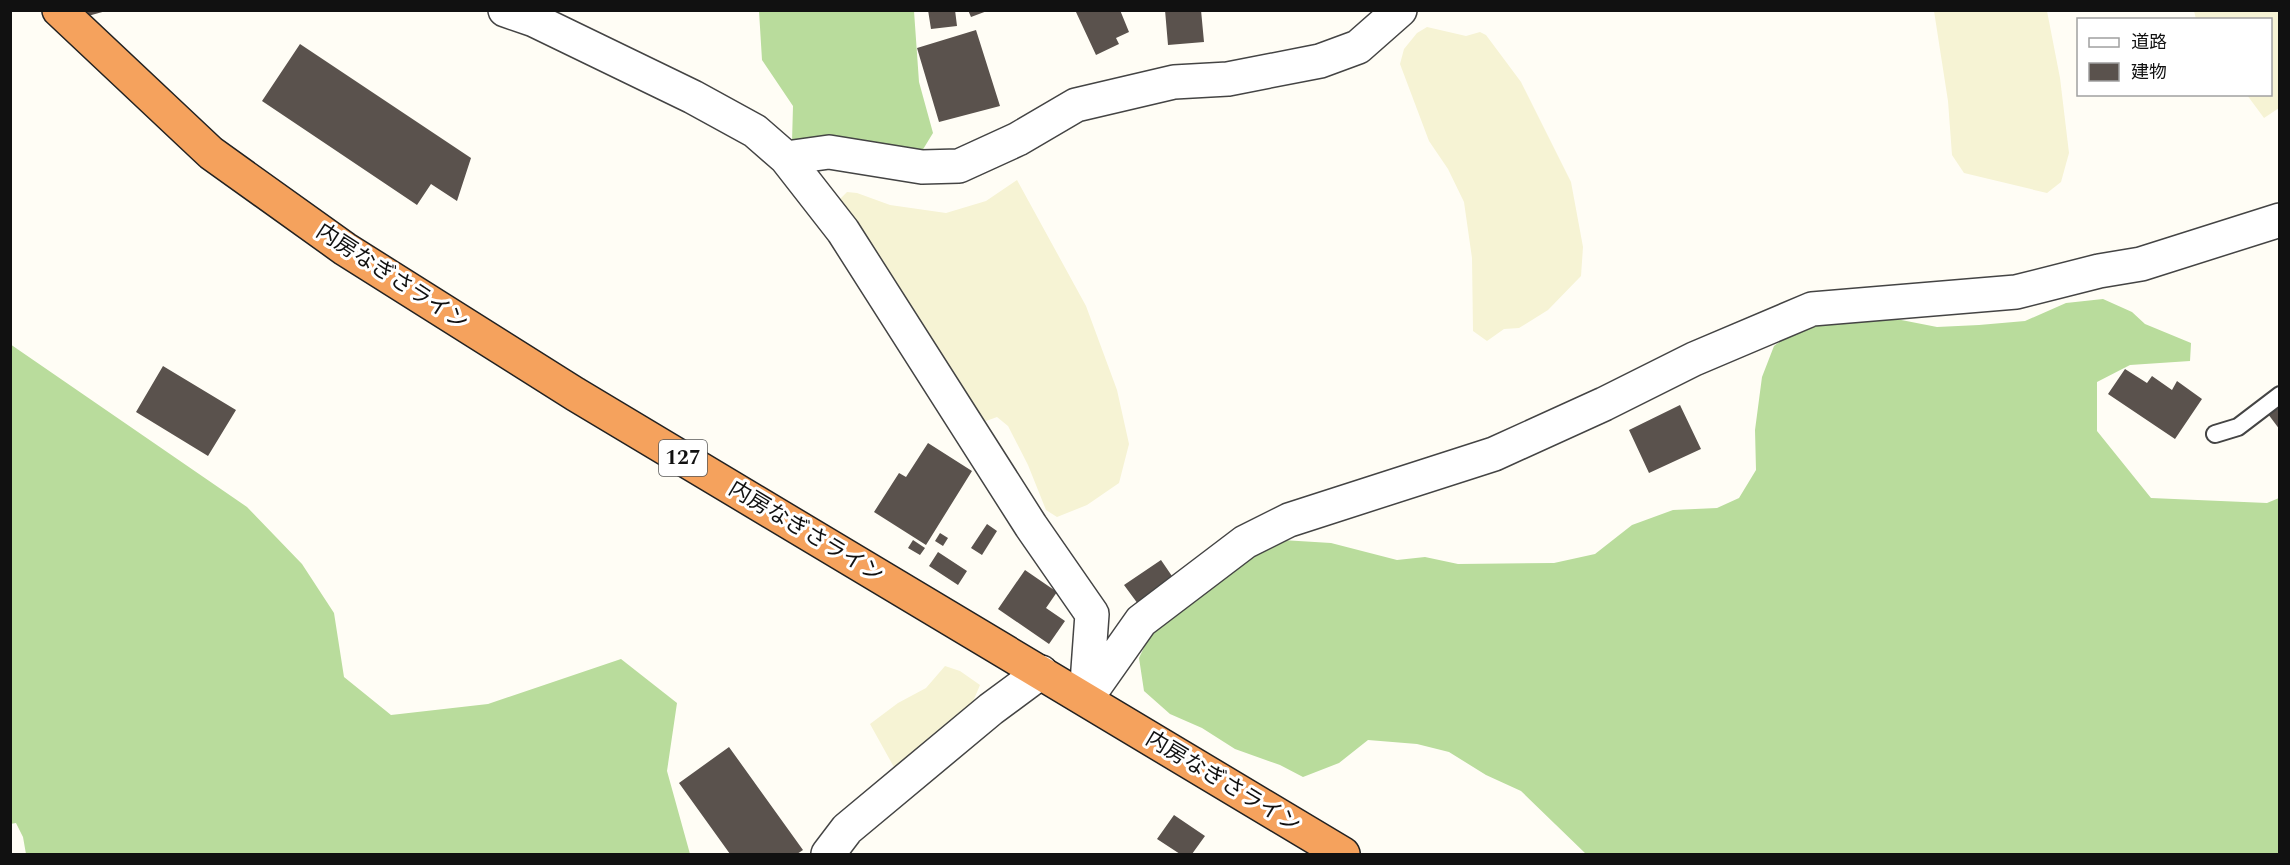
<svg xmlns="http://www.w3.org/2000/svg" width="2290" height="865" font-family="Spectral,'Noto Sans JP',serif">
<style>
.farmland{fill:#f6f3d4}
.forest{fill:#b9dc9c}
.building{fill:#5a524d}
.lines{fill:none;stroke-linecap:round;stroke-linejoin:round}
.lane-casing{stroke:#444;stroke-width:20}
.street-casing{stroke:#444;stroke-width:36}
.highway-casing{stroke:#222;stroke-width:36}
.lane{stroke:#fff;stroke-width:16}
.street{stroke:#fff;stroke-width:33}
.highway{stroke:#f5a25d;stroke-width:33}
.labels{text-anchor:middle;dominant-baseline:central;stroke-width:6;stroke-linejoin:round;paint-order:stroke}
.shield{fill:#fff;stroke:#585858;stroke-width:1.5}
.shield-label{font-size:21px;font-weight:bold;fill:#111}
.street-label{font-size:22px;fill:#111;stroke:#fff}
</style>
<rect width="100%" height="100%" fill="#fffdf5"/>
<path class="farmland" d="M1934 11H2047L2060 78 2069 153 2061 182 2047 193 1964 173 1952 155 1948 101Z
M2194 11H2279V108L2264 118 2247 95 2270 94V20L2196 19Z
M1427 27 1466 36 1480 32 1486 35 1521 82 1571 182 1583 247 1581 276 1548 310 1519 328 1504 329 1487 341 1473 331 1472 258 1464 202 1448 169 1429 141 1400 64 1404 49 1417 33Z
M1017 180 1086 306 1117 390 1129 444 1119 483 1087 505 1057 517 1046 510 1028 465 1008 426 997 417 986 421 967 408 837 202 847 192 857 193 890 205 946 213 986 201Z
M945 666 960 671 980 685 972 704 895 769 870 724 898 703 926 688Z"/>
<path class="forest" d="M759 11H914L919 82 933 133 922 151 792 142 793 106 762 60Z
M2103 299 2132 312 2145 324 2191 343 2190 361 2130 365 2097 382V431L2151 498 2267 503 2279 498V854H1586L1521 791 1486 775 1449 752 1417 744 1368 740 1339 763 1303 777 1280 765 1235 749 1202 728 1170 714 1144 691 1139 658 1157 620 1268 539 1331 543 1397 560 1425 557 1458 564 1554 563 1595 554 1632 525 1673 510 1717 508 1739 498 1756 470 1755 430 1762 377 1774 346 1812 318 1886 317 1937 327 1979 325 2025 321 2066 303Z
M10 344 247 507 302 564 334 613 344 677 391 715 488 704 621 659 677 703 667 771 690 854H26L23 837 16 823 10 824Z"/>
<path class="building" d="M87 10H106V11L88 16Z
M928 10H955L957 26 931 29Z
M968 10H987V11L971 17Z
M1080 10H1120L1129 32 1116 38 1119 44 1096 55 1076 12Z
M1165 10H1201L1204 42 1168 45Z
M976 30 1000 106 939 122 917 48Z
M300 44 471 158 457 201 431 184 417 205 262 101Z
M163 366 236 410 208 456 136 412Z
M2125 369 2147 383 2152 376 2172 390 2177 381 2202 399 2175 439 2108 394Z
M2280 400V430L2265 410Z
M1680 405 1701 449 1649 473 1629 430Z
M928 443 972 471 926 545 874 512 899 473 906 477Z
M987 524 997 531 982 555 971 548Z
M940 533 948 538 943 546 935 541Z
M913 540 925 548 920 555 908 548Z
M938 552 967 571 958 585 929 566Z
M1161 560 1174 579 1138 604 1124 585Z
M1025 570 1057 592 1046 608 1065 621 1049 644 998 609Z
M729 747 803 850 797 854H730L679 783Z
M1174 815 1205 836 1192 854H1180L1157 839Z"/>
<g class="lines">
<defs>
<path id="lane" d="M2215 434 2238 427 2280 395"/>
<path id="street" d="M505 10 534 20 693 97 755 131 786 158 843 231 1031 526 1092 614 1086 697
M786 158 829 152 922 167 959 166 1018 139 1076 105 1174 82 1228 79 1320 61 1358 47 1400 10
M1086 699 1141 621 1245 542 1289 520 1494 454 1604 404 1694 359 1812 309 2016 292 2099 271 2141 264 2280 220
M828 854 847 829 991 709 1041 672"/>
<path id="highway" d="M59 10 211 153 345 249 575 394 1343 854"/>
</defs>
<use href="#lane" class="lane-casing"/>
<use href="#street" class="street-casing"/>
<use href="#highway" class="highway-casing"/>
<use href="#lane" class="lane"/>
<use href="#street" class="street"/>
<use href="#highway" class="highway"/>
</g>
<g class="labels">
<rect class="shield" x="659" y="440" width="48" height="36" rx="4.5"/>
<g class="shield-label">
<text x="683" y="458">127</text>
</g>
<g class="street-label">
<text transform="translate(392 277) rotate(33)">内房なぎさライン</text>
<text transform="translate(806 532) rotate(31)">内房なぎさライン</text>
<text transform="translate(1223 782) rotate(31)">内房なぎさライン</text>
</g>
</g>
<rect width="2290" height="865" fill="none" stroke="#111111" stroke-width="24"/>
<rect x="2077" y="18" width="195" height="78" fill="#ffffff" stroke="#a0a0a0" stroke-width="1.5"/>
<rect x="2089" y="38" width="30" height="9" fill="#ffffff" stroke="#a0a0a0" stroke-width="1.5"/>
<text x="2131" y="48" font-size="18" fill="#111111">道路</text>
<rect x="2089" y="63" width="30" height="18" fill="#5a524d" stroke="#a0a0a0" stroke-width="1.5"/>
<text x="2131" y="78" font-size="18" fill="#111111">建物</text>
</svg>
